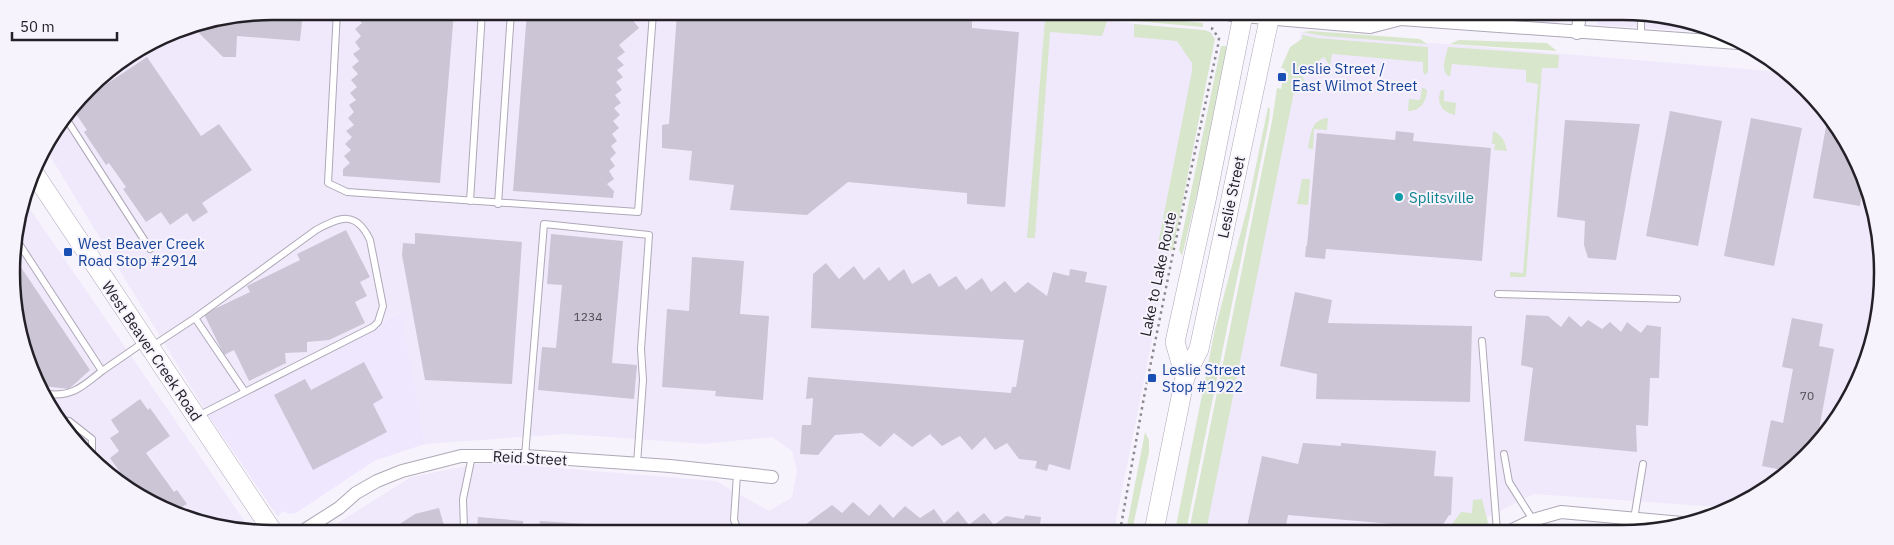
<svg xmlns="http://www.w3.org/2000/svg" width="1894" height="545" font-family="'IBM Plex Sans',sans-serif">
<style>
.commercial{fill:#efe7fd}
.built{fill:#f0e9fc}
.green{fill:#d8e6cc}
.building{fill:#cbc5d5}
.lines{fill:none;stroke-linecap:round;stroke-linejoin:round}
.lane-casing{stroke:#aea8b7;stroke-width:8}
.street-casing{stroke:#aea8b7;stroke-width:14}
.secondary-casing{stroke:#aea8b7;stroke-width:20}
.path{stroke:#8c8991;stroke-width:2.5;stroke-dasharray:2.5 4;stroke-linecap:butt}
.lane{stroke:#fff;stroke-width:6}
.street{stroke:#fff;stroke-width:12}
.secondary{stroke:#fff;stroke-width:19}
.transit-dot{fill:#1a4fb4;stroke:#f7f3fd;stroke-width:2}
.culture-dot{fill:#0f9aa8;stroke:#f7f3fd;stroke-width:2}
.labels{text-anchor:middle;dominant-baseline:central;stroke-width:4;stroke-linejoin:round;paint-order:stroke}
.number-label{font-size:12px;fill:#4d4a52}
.transit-label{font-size:15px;fill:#164399;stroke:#f7f3fd;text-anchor:start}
.street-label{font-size:15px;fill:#232127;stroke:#f7f3fd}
.culture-label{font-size:15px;fill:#0d838f;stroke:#f7f3fd;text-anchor:start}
.rim{fill:none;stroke:#232127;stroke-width:2.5}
</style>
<rect width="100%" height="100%" fill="#f7f3fd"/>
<path class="commercial" d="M1496 16H1568L1565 20 1554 24Z
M402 312 425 444 374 461 296 513 289 514 282 511 278 517 208 415Z"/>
<path class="built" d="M273 11 1075 14 1103 20 1213 33 1114 531 328 529 411 477 486 462 716 481 769 511 792 497 797 471 792 451 772 437 705 444 566 434 425 444 401 312 208 415 45 148 100 76 173 31Z
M1598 16H1672L1709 32 1597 25Z
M1301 32 1783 72 1839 127 1878 221V323L1848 403 1806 457 1737 507 1732 508 1534 494 1472 525 1469 531H1200Z
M26 203 250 529H222L128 490 65 431 20 340 12 255Z
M1556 524 1581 525 1655 532 1534 531Z"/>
<path class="green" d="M1072 14 1107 21 1102 36 1050 32 1035 238H1027L1045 20 1047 14Z
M1146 17 1203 23V27L1135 21 1138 19Z
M1134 24 1204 30 1210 32 1215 39 1173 249 1170 252 1161 248 1158 244 1192 71V63L1177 41 1134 37Z
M1311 31 1420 39 1427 44 1324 36 1302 32Z
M1302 35 1317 38 1428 47V72L1425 75 1423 72V62L1332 54 1330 66 1324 57 1301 73 1306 84 1296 82 1206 531H1189L1272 121 1277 88 1281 89 1285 69 1281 68 1290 47 1302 39Z
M1459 40 1547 43 1557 51 1450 44Z
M1221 46H1226V56L1204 165 1182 256 1179 250Z
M1448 47 1559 55 1558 68H1542L1526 277H1510V272L1523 273 1538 84 1526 82V70L1452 64 1450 77C1439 71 1446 57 1448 47Z
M1422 88H1424L1427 90C1426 102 1421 111 1408 111L1409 99 1420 100Z
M1441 90H1444V101L1456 103 1455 115C1441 112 1436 102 1441 90Z
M1268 107 1270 109 1269 121 1186 531H1175L1215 329 1247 209Z
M1328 118 1327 130 1314 129 1313 149 1308 148C1311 134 1311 119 1328 118Z
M1493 131C1502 135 1505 141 1507 151L1494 150 1495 144H1492Z
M1302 179H1310L1308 205 1297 204Z
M1145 432 1149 440V452L1132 531H1126Z
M1482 499 1488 523 1479 531H1447L1461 512 1472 513 1473 500Z"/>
<path class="building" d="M272 11H303L300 41 237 36 236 57H223L193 27Z
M351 12H454L440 183 343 176V169L350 163 344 156 351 150 345 144 352 137 346 131 354 125 348 118 354 112 349 105 356 100 350 93 357 87 351 80 358 74 352 67 359 61 353 54 360 49 355 42 361 36 355 29 362 23Z
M527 12 627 13 639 28 619 45 625 52 617 58 624 65 617 70 623 77 616 82 622 90 615 95 621 103 614 108 620 115 613 121 619 128 612 134 617 141 611 146 616 153 610 159 615 166 609 171 614 179 607 184 614 191 613 198 513 191Z
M677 13 972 14V28L1019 32 1005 207 967 204V193L848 182 807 215 730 210 734 185 689 180 692 151 662 148V125L669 124Z
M147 57 201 136 219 124 252 170 202 203 208 212 193 222 187 213 170 225 161 212 146 222 123 189 126 187 109 163 106 165 84 132 87 130 74 111 81 101Z
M1670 111 1722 121 1698 246 1646 236Z
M1828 116 1839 127 1863 187 1860 206 1813 198Z
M1751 118 1802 128 1774 266 1724 256Z
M1565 120 1640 124 1616 260 1588 258 1584 245 1585 221 1557 217Z
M1396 131 1414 133 1413 141 1491 148 1482 261 1326 249 1325 259 1305 257 1306 246H1307L1317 133 1395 140Z
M346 230 370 277 360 282 367 296 355 302 365 323 329 340 307 342V352L285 353 286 363 249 381 234 350 224 355 204 314 250 292 247 286 300 260 297 254Z
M415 233 522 242 512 384 425 380 402 255 403 243 415 244Z
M551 234 623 241 612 363 637 365 634 399 538 390 542 347 556 348 562 285 547 284Z
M12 254 90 370 69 389 43 386 20 340Z
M692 257 744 261 740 314 769 316 763 400 715 396 716 391 662 387 667 309 689 311Z
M826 263 839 279 854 266 864 280 879 267 889 281 904 269 912 284 930 273 939 287 956 276 966 290 982 278 991 292 1005 281 1015 293 1028 282 1047 296 1053 272 1069 276 1070 269 1087 272 1085 282 1107 286 1070 470 1049 464 1047 471 1035 468 1037 461 1019 459 1007 443 995 450 985 437 972 450 960 436 942 446 930 434 912 447 894 433 880 447 862 433 835 435 818 455 800 454 802 425H811L813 398 806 399 808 377 1011 393 1012 387H1016L1024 340 811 328 813 274Z
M1295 292 1332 300 1328 323 1472 326 1470 402 1316 399 1317 374 1280 366Z
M1526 315 1548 316 1561 327 1569 316 1581 327 1588 320 1602 329 1610 322 1621 332 1627 322 1641 333 1647 325 1661 327 1659 378H1650L1648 426 1636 425 1637 452 1524 441 1533 368 1521 365Z
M1792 318 1823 324 1819 346 1834 349 1816 445 1806 457 1787 471 1762 466 1771 420 1783 423 1793 369 1782 367Z
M364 362 383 398 373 404 387 432 313 470 274 395 305 379 311 390Z
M140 399 148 410 150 408 170 436 146 453 174 492 177 490 187 504 182 507 188 515 128 490 113 476 120 472 110 458 119 451 110 438 119 432 111 420Z
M1303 443 1341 446V443L1436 451 1434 476 1453 477 1451 515H1449L1439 531H1404V525L1288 515 1285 531H1246L1262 456 1298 464Z
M853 502 869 516 880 504 893 518 905 506 920 518 934 509 944 523 958 511 969 525 984 513 994 525 1006 516 1024 519 1025 515 1041 517 1040 524 1059 527 1058 530H798L832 505 842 513Z
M439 508 445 529H392L415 514Z
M478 517 523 521V527L539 528 540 521 587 524V529H477Z"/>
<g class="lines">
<defs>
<path id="lane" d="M337 11 328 183 347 192 638 212 653 13
M1641 35V16
M67 120 150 249
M470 201 482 12
M498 204 511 12
M16 239 102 371 144 342
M1498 294 1677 299
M195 318 316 230C340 217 356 210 370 240L383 306 378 322 373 327 245 392
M1482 341 1497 531
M151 347 195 318 245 392 198 416
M47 394C73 397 83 386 102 371
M60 420 69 421 92 439V456
M1504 454 1509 482 1533 520
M525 456 544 224 649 235 641 349 643 380 637 464
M737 474 734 520 738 530
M1634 519 1643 464
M464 529 463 499 472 456"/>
<path id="street" d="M1231 15 1370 27 1401 19
M1390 15 1401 19 1738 43
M1577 33 1580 16
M306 529 339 508 356 493 377 481 402 471 461 456H525L670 466 772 477
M1510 531 1533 520 1561 512 1682 523"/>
<path id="secondary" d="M34 173 271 529
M1185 377 1175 342 1207 196 1243 15
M1154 531 1185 377 1199 349 1270 15"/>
</defs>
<use href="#lane" class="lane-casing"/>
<use href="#street" class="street-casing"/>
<use href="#secondary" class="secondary-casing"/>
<path class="path" d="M1120 531 1144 397 1172 258 1218 45 1219 38 1212 29 1213 26"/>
<use href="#lane" class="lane"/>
<use href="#street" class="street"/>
<use href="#secondary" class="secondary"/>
</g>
<g class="transit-dot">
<rect x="1277" y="72" width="10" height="10" rx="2.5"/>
<rect x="63" y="247" width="10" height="10" rx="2.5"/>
<rect x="1147" y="373" width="10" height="10" rx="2.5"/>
</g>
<circle class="culture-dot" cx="1399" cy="197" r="5"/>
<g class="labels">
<g class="number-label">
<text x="588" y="316">1234</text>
<text x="1807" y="395">70</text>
</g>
<g class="transit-label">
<text x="1292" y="68">Leslie Street /<tspan x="1292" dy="17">East Wilmot Street</tspan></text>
<text x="78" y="243">West Beaver Creek<tspan x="78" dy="17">Road Stop #2914</tspan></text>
<text x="1162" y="369">Leslie Street<tspan x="1162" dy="17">Stop #1922</tspan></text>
</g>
<g class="street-label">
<text transform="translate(1231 197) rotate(-78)">Leslie Street</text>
<text transform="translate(1158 274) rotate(-78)">Lake to Lake Route</text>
<text transform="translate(152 351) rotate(56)">West Beaver Creek Road</text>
<text transform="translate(530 458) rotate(3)">Reid Street</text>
</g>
<g class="culture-label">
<text x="1409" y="197">Splitsville</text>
</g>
</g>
<path d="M0 0H1894V545H0ZM272 20H1622A252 252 0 0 1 1874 272V273A252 252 0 0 1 1622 525H272A252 252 0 0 1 20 273V272A252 252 0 0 1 272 20Z" fill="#f7f3fd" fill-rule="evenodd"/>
<path class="rim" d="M272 20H1622A252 252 0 0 1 1874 272V273A252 252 0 0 1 1622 525H272A252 252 0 0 1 20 273V272A252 252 0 0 1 272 20Z"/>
<path d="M12 32v8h105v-8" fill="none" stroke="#232127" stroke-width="2.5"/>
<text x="20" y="32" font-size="15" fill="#232127" stroke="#f7f3fd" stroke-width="4" paint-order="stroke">50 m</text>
</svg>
